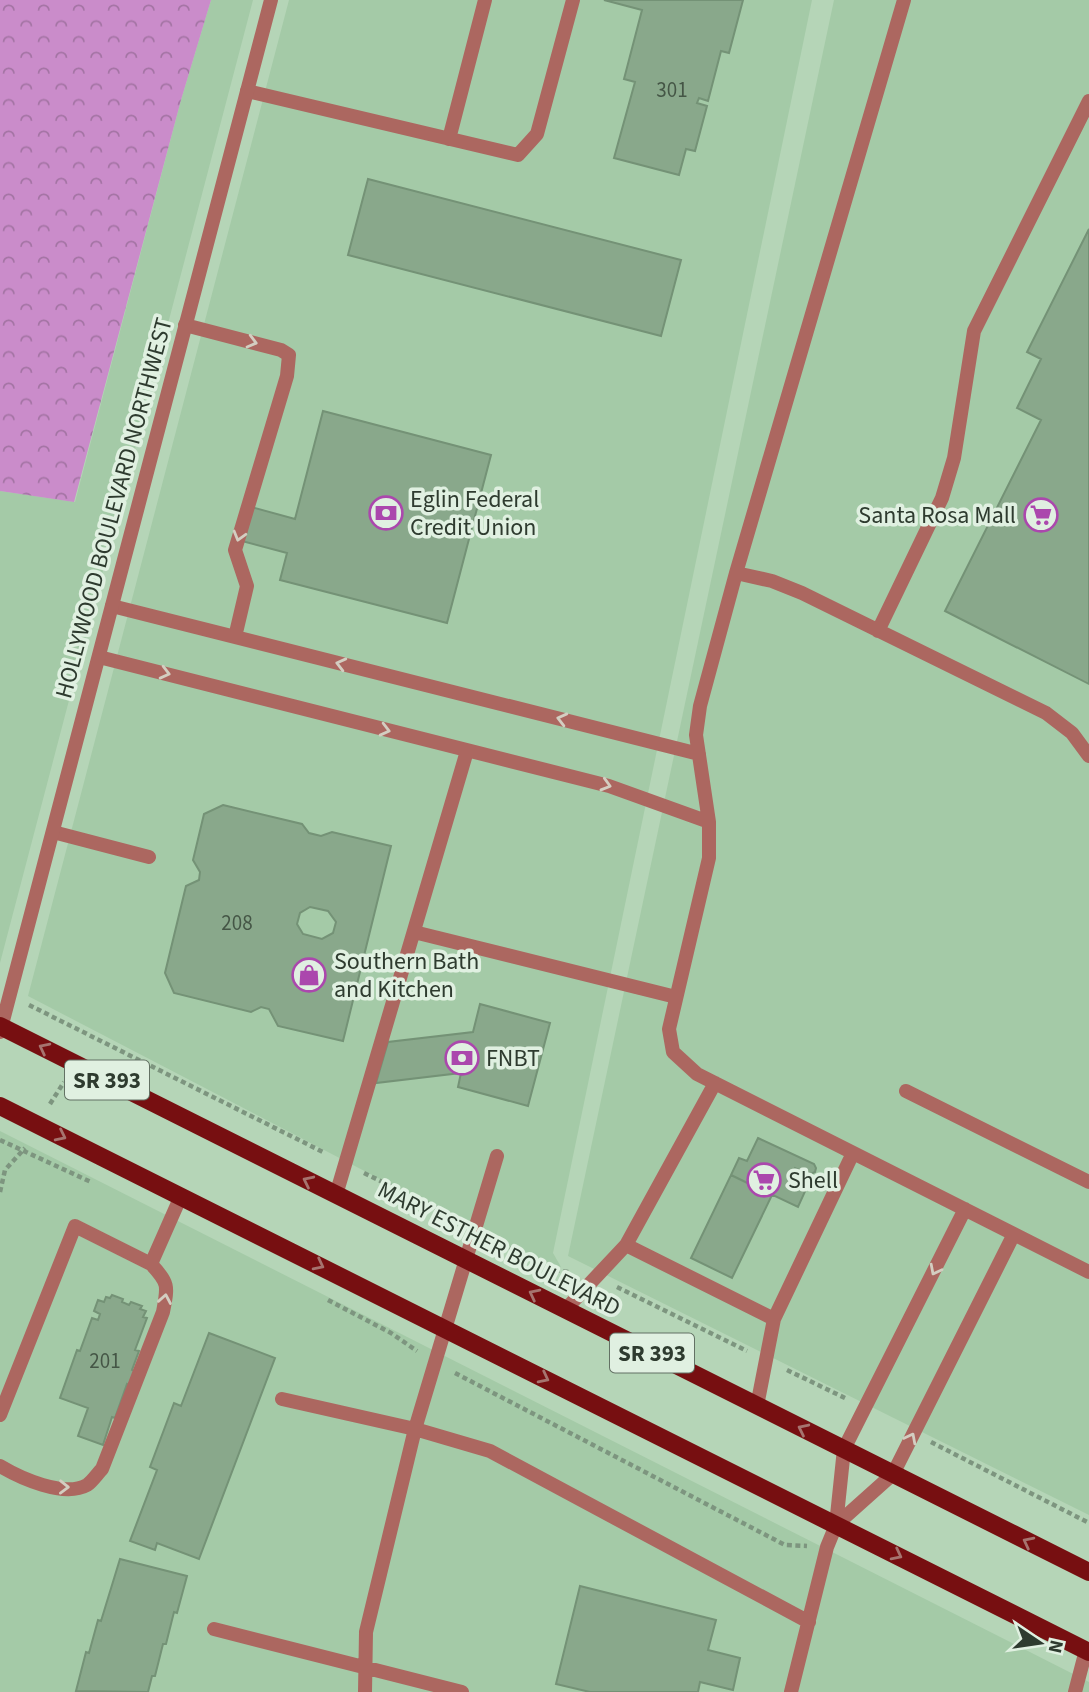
<svg xmlns="http://www.w3.org/2000/svg" width="1089" height="1692" font-family="'Source Sans 3',sans-serif">
<style>
.built{fill:#a4caa7}
.forest{fill:url(#forest-crowns)}
.building{fill:#89a88b;stroke:#749276;stroke-width:2;fill-rule:evenodd}
.lines{fill:none;stroke-linecap:round;stroke-linejoin:round}
.path{stroke:#7d957f;stroke-width:4.5;stroke-dasharray:5 3.5;stroke-linecap:butt}
.service{stroke:#ac6760;stroke-width:14}
.tertiary{stroke:#ac6760;stroke-width:14}
.primary{stroke:#770f11;stroke-width:18}
.oneway{stroke:#d3cec1}
.oneway2{stroke:#a6746f}
.labels{text-anchor:middle;dominant-baseline:central;stroke-width:7;stroke-linejoin:round;paint-order:stroke}
.number-label{font-size:21px;fill:#455646}
.shield{fill:#e0f0e1;stroke:#637164;stroke-width:2}
.shield-label{font-size:23px;font-weight:bold;fill:#2e3b2f}
.poi-label{font-size:24px;fill:#2e3b2f;stroke:#e0f0e1;text-anchor:start}
.street-label{font-size:24px;fill:#2e3b2f;stroke:#e0f0e1}
</style>
<defs>
<pattern id="forest-crowns" width="20" height="18" patternUnits="userSpaceOnUse" patternTransform="scale(1.75)"><rect width="20" height="18" fill="#ca8cca"/><path d="M2 6a3 3 0 1 1 6 0M12 15a3 3 0 1 1 6 0" fill="none" stroke="#a474a4"/></pattern>
</defs>
<rect width="100%" height="100%" fill="#b5d5b7"/>
<path class="built" d="M211 0H253L0 963V491L75 502 181 100Z
M289 0H812L553 1253 561 1267 528 1256 28 996Z
M834 0H1089V1515L568 1256Z
M0 1131 1089 1682V1692H0Z"/>
<path class="forest" d="M0 0H211L181 100 74 502 0 491Z"/>
<path class="building" d="M604 0H743L729 53 721 51 708 101 699 98 697 103 707 106 695 151 686 149 679 175 614 158 635 82 624 79 642 10Z
M368 179 681 260 661 336 348 255Z
M1089 229V684L945 611 1041 420 1017 408 1041 359 1027 352Z
M323 411 491 455 447 623 280 580 287 553 242 541 251 507 295 519Z
M223 805 302 824 309 833 321 836 332 832 391 846 343 1041 278 1026 269 1009 261 1007 251 1012 174 993 165 973 186 886 199 880 200 872 193 860 204 814ZM310 907 328 911 336 922 333 933 322 939 303 934 297 924 300 913Z
M480 1004 550 1023 528 1106 458 1087 461 1073 376 1083 388 1042 473 1032Z
M758 1138 814 1164 816 1168 815 1172 809 1175 795 1168 790 1179 807 1187 798 1207 731 1175 739 1158 747 1161Z
M731 1175 772 1195 732 1278 691 1258Z
M112 1295 123 1299 122 1302 129 1305 131 1302 142 1306 140 1309 146 1311 143 1317 147 1318 135 1350 139 1351 132 1370 135 1371 129 1385 127 1384 115 1418 112 1417 103 1445 78 1436 88 1408 60 1398 77 1350 80 1351 92 1318 98 1320 100 1314 94 1311 98 1300 104 1302 106 1297 110 1298Z
M209 1333 275 1358 199 1559 157 1543 155 1550 130 1541 157 1470 150 1467 174 1403 181 1406Z
M120 1559 187 1576 177 1613 174 1612 166 1644H163L155 1676H152L148 1692 76 1691 86 1652 89 1653 98 1620 101 1621Z
M580 1586 716 1620 708 1650 740 1658 733 1690 700 1682 698 1692H590L556 1684Z"/>
<g class="lines">
<path class="path" d="M29 1005 325 1153
M50 1104 64 1082
M0 1140 91 1182
M364 1173 457 1218
M0 1192 5 1170 25 1148
M495 1239 546 1269 569 1272
M617 1287 747 1351
M328 1300 391 1333 417 1351
M787 1370 845 1398
M455 1373 785 1545 807 1546
M931 1442 1089 1523"/>
<path class="service" d="M904 0 736 573 700 706 696 735 709 822V858L669 1029 673 1052 697 1074 1089 1272
M247 91 518 155 537 134 573 0
M449 139 485 0
M185 325 281 350 289 355 287 376 235 550 247 586 235 637
M736 573 772 581 802 593 1046 713 1072 733 1089 756
M112 606 699 754
M878 631 942 498 954 458 974 331 1089 101
M99 657 609 786 709 822
M53 832 149 857
M414 932 676 997
M906 1091 1089 1182
M336 1195 467 751
M626 1245 774 1319
M565 1310 626 1245 715 1083
M282 1399 415 1429 490 1451 809 1622
M757 1406 774 1319 853 1153
M0 1415 75 1226 151 1264 181 1196
M0 1466C20 1478 64 1498 87 1485 92 1482 98 1473 102 1469L163 1312C168 1286 169 1283 151 1264
M836 1525 893 1474 1014 1234
M214 1629 462 1692
M365 1692 366 1632 415 1429 497 1156
M791 1692 827 1547 836 1525 844 1449 965 1209
M1075 1692 1086 1650"/>
<path class="tertiary" d="M0 1032 271 0"/>
<path class="primary" d="M0 1026 1089 1572
M0 1106 1089 1652"/>
</g>
<defs><path id="oneway-chevron" d="M-2-3.5L2.5 0L-2 3.5" fill="none" stroke-width="1.6" stroke-linecap="round" stroke-linejoin="round" transform="scale(1.75)"/></defs>
<g class="oneway">
<use href="#oneway-chevron" transform="translate(252 342) rotate(15)"/>
<use href="#oneway-chevron" transform="translate(239 536) rotate(106)"/>
<use href="#oneway-chevron" transform="translate(341 664) rotate(-166)"/>
<use href="#oneway-chevron" transform="translate(165 673) rotate(14)"/>
<use href="#oneway-chevron" transform="translate(562 719) rotate(-166)"/>
<use href="#oneway-chevron" transform="translate(385 730) rotate(14)"/>
<use href="#oneway-chevron" transform="translate(606 785) rotate(16)"/>
<use href="#oneway-chevron" transform="translate(935 1270) rotate(117)"/>
<use href="#oneway-chevron" transform="translate(165 1299) rotate(-80)"/>
<use href="#oneway-chevron" transform="translate(911 1438) rotate(-63)"/>
<use href="#oneway-chevron" transform="translate(64 1487) rotate(1)"/>
</g>
<g class="oneway2">
<use href="#oneway-chevron" transform="translate(44 1048) rotate(-153)"/>
<use href="#oneway-chevron" transform="translate(61 1136) rotate(26)"/>
<use href="#oneway-chevron" transform="translate(308 1181) rotate(-154)"/>
<use href="#oneway-chevron" transform="translate(319 1265) rotate(27)"/>
<use href="#oneway-chevron" transform="translate(534 1294) rotate(-153)"/>
<use href="#oneway-chevron" transform="translate(544 1378) rotate(27)"/>
<use href="#oneway-chevron" transform="translate(803 1429) rotate(-154)"/>
<use href="#oneway-chevron" transform="translate(1028 1542) rotate(-153)"/>
<use href="#oneway-chevron" transform="translate(897 1555) rotate(27)"/>
</g>
<defs>
<symbol id="bank-ring" viewBox="-11 -11 22 22"><circle r="9.5" fill="#e0f0e1" stroke="#ab47ad" stroke-width="1.5"/><path d="M-6-4H6V4H-6ZM0-2.3a2.3 2.3 0 1 0 0 4.6a2.3 2.3 0 1 0 0-4.6Z" fill="#ab47ad"/></symbol>
<symbol id="supermarket-ring" viewBox="-11 -11 22 22"><circle r="9.5" fill="#e0f0e1" stroke="#ab47ad" stroke-width="1.5"/><path d="M-6-5.5h2.5l.6 2H6L4.5 2H-2.5L-4.4-4H-6ZM-1.5 3.2a1.3 1.3 0 1 0 .1 0ZM3 3.2a1.3 1.3 0 1 0 .1 0Z" fill="#ab47ad"/></symbol>
<symbol id="shop-ring" viewBox="-11 -11 22 22"><circle r="9.5" fill="#e0f0e1" stroke="#ab47ad" stroke-width="1.5"/><path d="M-5-2.5h2.3a2.7 3.5 0 0 1 5.4 0H5L5.5 6h-11ZM-1.5-2.5h3a1.5 2.3 0 0 0-3 0Z" fill="#ab47ad"/></symbol>
</defs>
<g fill-rule="evenodd">
<use href="#bank-ring" x="367" y="494" width="38" height="38"/>
<use href="#supermarket-ring" x="1022" y="496" width="38" height="38"/>
<use href="#shop-ring" x="290" y="956" width="38" height="38"/>
<use href="#bank-ring" x="443" y="1039" width="38" height="38"/>
<use href="#supermarket-ring" x="745" y="1161" width="38" height="38"/>
</g>
<g class="labels">
<g class="number-label">
<text x="672" y="90">301</text>
<text x="237" y="923">208</text>
<text x="105" y="1361">201</text>
</g>
<g class="shield">
<rect x="65" y="1060.5" width="84" height="39" rx="5"/>
<rect x="610" y="1333.5" width="84" height="39" rx="5"/>
</g>
<g class="shield-label">
<text x="107" y="1080">SR 393</text>
<text x="652" y="1353">SR 393</text>
</g>
<g class="poi-label">
<text x="410" y="499">Eglin Federal<tspan x="410" dy="28">Credit Union</tspan></text>
<text x="1016" y="515" text-anchor="end">Santa Rosa Mall</text>
<text x="334" y="961">Southern Bath<tspan x="334" dy="28">and Kitchen</tspan></text>
<text x="486" y="1058">FNBT</text>
<text x="788" y="1180">Shell</text>
</g>
<g class="street-label">
<text transform="translate(114 508) rotate(-75)">HOLLYWOOD BOULEVARD NORTHWEST</text>
<text transform="translate(499 1249) rotate(27)">MARY ESTHER BOULEVARD</text>
</g>
</g>
<g transform="translate(1040 1643) rotate(103)" stroke="#e0f0e1" stroke-width="5" paint-order="stroke">
<path d="M0-5L12 26L0 18L-12 26Z" fill="#2e3b2f"/>
<text y="-10" font-size="19" font-weight="bold" text-anchor="middle" fill="#2e3b2f">N</text>
</g>
</svg>
